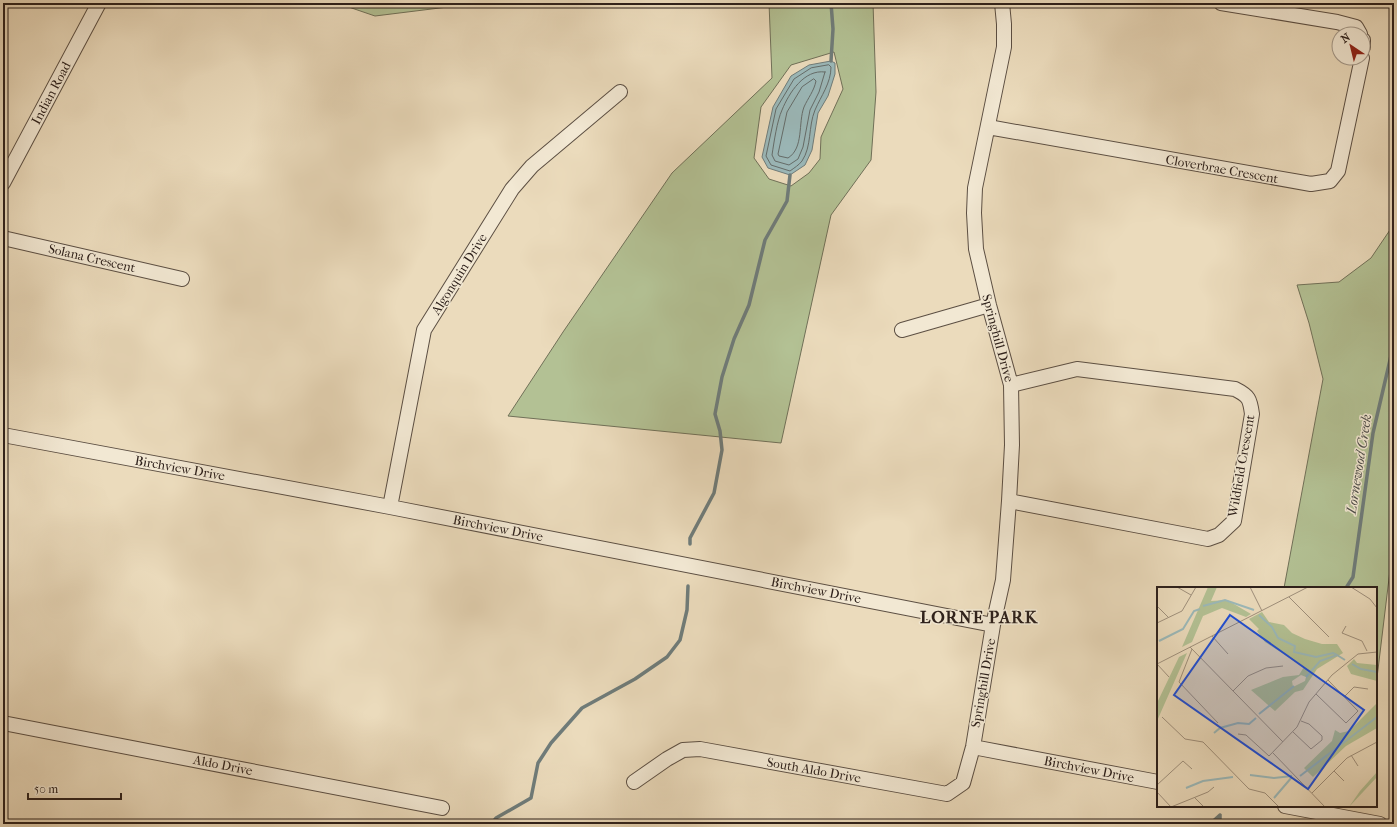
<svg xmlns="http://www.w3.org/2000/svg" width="1397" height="827" font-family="'IM FELL French Canon',serif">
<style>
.green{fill:#b3c194;stroke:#707058;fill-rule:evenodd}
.water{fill:#9bb9ba;stroke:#6f7c7a}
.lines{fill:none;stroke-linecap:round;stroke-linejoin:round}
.shore{stroke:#646c6a;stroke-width:1}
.stream{stroke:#6f7c7a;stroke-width:3.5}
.minor-casing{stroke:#5c4f43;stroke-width:16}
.minor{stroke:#f2e8d3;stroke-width:14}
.labels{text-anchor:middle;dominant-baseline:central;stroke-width:3;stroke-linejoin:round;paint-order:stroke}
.street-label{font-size:13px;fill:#2d201b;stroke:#f2e8d3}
.water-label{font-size:14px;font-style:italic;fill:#4e4e4b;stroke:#f2e8d3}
.district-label{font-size:17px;font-weight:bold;letter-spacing:1px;fill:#2d201b;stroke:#f2e8d3}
.inset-river{fill:none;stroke:#9bb9ba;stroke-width:2}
.inset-road{fill:none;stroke:#9f907c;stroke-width:1}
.view{fill:#1d4ed8;fill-opacity:0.15;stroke:#1d4ed8;stroke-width:2}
.inset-edge{fill:none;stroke:#2d201b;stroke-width:2}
</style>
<rect width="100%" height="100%" fill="#ebdbbc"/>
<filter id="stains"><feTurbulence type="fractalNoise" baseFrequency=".005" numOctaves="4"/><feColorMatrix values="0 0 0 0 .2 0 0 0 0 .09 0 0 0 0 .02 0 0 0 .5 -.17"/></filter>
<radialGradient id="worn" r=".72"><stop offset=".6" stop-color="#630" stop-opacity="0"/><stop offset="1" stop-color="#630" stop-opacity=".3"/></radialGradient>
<path class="green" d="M337 3H506L472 4 375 16Z
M769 3H873L876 92 871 160 831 215 781 443 508 416 563 332 672 173 772 78ZM834 52 843 89 821 137 820 159 809 173 791 186 769 179 754 158 761 107 791 65Z
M1394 224V537L1376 686V588H1284L1323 379 1309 323 1297 285 1339 282 1371 258Z"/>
<path class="water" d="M831 61 835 63V74L828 96 818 113 812 150 805 165 790 175 768 168 762 157 773 107 791 76 809 65Z"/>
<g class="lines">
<path class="shore" d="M829 65 831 67C831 83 821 96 815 110 808 127 812 146 802 161 799 165 794 168 790 171L771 165 766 156 776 109 794 79 811 68Z
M825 72 819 92 810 110 803 147 798 159 789 165 775 161 772 155C774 142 777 121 782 110 789 93 804 69 825 72Z
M814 79 816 81C814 91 808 98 804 107 798 123 804 148 788 158L779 156 778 154 787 112 802 87Z"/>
<path class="stream" d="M831 3 833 29 831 61
M690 544V538L714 493 722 450 720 431 715 414 722 377 734 339 749 305 765 240 787 201 790 175
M1346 588 1353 577 1373 433 1394 343
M491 824 496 818 531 798 538 763 551 743 582 708 635 679 667 657 680 640 687 610 688 586
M1210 824 1220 815
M1220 824V815"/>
<defs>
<path id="minor" d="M1221 3 1337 22 1356 27 1360 34
M1363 40V47
M988 127 1311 184 1330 181 1338 171 1362 58
M3 183 99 3
M3 238 182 279
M902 330 989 305
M3 435 390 507 993 625
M1009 501 1208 539 1219 535 1234 521 1252 414C1250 399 1249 396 1235 389L1077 369 1011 385
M390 507 424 330 512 189 532 166 620 92
M3 723 442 808
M973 747 1158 782
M634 782 667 759 683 750 700 749 947 794 963 783 973 747 993 625 1003 580 1009 501 1012 445 1011 385 989 305 976 249 974 213 975 188 1004 47V24L1002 3
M1285 806 1380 824"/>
</defs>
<use href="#minor" class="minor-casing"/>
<use href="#minor" class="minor"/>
</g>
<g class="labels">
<g class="street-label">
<text transform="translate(51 93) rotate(-62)">Indian Road</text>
<text transform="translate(1222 169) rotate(10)">Cloverbrae Crescent</text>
<text transform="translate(92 258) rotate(13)">Solana Crescent</text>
<text transform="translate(459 274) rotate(-58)">Algonquin Drive</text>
<text transform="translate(998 338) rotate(75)">Springhill Drive</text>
<text transform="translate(1241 466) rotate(-80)">Wildfield Crescent</text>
<text transform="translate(180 468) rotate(10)">Birchview Drive</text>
<text transform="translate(498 528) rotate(11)">Birchview Drive</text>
<text transform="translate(816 590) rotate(11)">Birchview Drive</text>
<text transform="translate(983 683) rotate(-80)">Springhill Drive</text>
<text transform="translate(223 765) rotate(11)">Aldo Drive</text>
<text transform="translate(1089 769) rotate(11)">Birchview Drive</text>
<text transform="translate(814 770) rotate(10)">South Aldo Drive</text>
</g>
<g class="water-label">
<text transform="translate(1359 464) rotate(-81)">Lornewood Creek</text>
</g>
<g class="district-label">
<text x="979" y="617">LORNE PARK</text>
</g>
</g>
<g transform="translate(1157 587)">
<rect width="220" height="220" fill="#ebdbbc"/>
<path d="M51 0H60L54 14 70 13 94 27 89 30 65 21 46 29 35 55 25 60ZM105 25 112 35 127 38 135 46 148 52 165 57H180L186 66 160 82 146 103 138 105 118 124 94 103 126 90 142 88 147 80 108 55 100 44 102 42 92 32ZM144 88 149 90 148 94 136 100 135 94ZM30 66 0 134V116L22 70ZM197 72 200 76 220 78V94L194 87 190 79ZM220 116V141L189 159 156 190 147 181 175 154 178 143 183 146 192 144ZM220 185V190L192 220 203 204Z" fill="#b3c194" fill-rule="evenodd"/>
<path class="inset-river" d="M46 19 68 13 97 23M102 28 115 40 121 51 138 59 137 65 159 70 176 66 180 68M2 54 26 42 37 24 43 22M195 77 204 82 220 85M149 90 163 74 180 68 188 73M102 127 137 99M57 146 63 141 81 136 92 137 99 131M93 188 117 191 135 189M143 189 220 130M29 201 46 194 76 190M117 211 135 190"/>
<path class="inset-road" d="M20 0 34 8M93 0 105 24M194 0 213 12 220 21M132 10 172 50M0 19 11 30M0 36 25 24 39 0M189 39 185 46 205 54 210 64M55 49 71 67M33 60 126 155M35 62 22 95 61 136M0 77 151 0M0 77 12 90M76 104 91 89 109 81 126 79M159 107 189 136 201 124 171 93M188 109 197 100 211 102M5 130 28 152 46 155 92 202 108 206 122 220M136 145 154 162 165 153V149L152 137 144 134M81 147 89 148 112 169 140 140 152 115 175 88 201 67 220 65M116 166 168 220M194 168 201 179M177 184 187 194M0 198 26 174 35 182M0 205 14 220M155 206 190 171 220 155M38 211 47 220M14 220 51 205 57 200"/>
<path class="view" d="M73 28 207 123 151 202 17 108Z"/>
<rect width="220" height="220" class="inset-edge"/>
</g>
<rect width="1397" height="827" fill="none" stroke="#ebdbbc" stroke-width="16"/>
<rect x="4" y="4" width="1389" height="819" fill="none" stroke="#2d201b" stroke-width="2"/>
<rect x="8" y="8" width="1381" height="811" fill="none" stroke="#2d201b"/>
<g transform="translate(1351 46) rotate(325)"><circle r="19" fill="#f2e8d3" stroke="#a39889"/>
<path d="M0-3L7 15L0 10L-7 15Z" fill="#8f2418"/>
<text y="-6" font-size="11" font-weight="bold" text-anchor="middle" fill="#2d201b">N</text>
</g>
<path d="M28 793v6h93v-6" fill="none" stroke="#2d201b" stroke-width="2"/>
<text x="34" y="793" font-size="12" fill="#2d201b" stroke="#f2e8d3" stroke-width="3" paint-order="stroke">50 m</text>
<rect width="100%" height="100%" filter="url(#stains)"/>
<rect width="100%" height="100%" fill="url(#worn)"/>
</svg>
